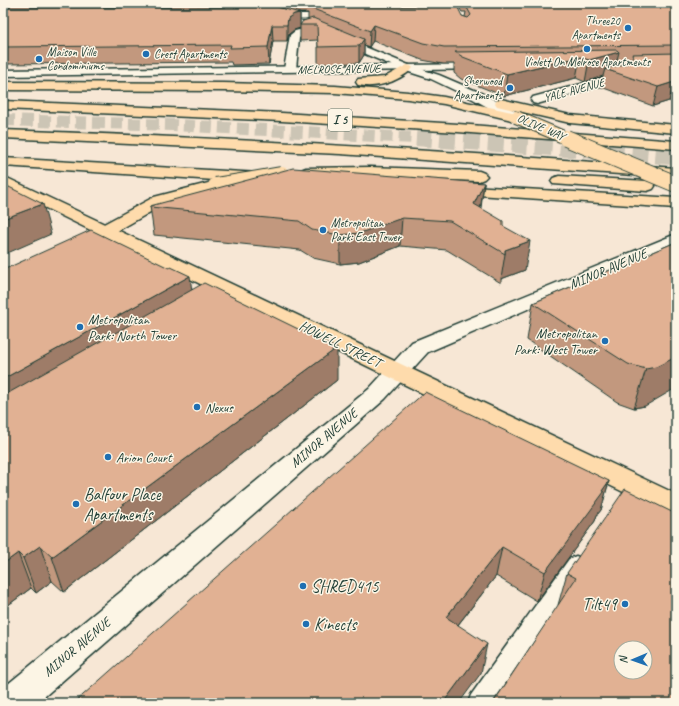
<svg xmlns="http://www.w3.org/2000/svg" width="679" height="706" font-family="Caveat,sans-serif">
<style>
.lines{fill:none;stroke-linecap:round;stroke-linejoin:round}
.motorway-tunnel-far1{stroke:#ccc5b5;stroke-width:12;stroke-dasharray:12 6;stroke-linecap:butt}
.motorway-tunnel{stroke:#ccc5b5;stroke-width:16;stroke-dasharray:16 8;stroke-linecap:butt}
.service-casing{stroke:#1f3d34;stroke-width:3}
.minor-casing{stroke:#1f3d34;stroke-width:3}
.tertiary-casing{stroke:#1f3d34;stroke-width:3}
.secondary-casing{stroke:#1f3d34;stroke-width:3}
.primary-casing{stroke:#1f3d34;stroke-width:3}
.motorway-casing{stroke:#1f3d34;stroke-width:3}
.service{fill:#fcf5e5;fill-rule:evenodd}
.minor{fill:#fcf5e5;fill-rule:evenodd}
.tertiary{fill:#fcf5e5;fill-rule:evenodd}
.secondary{fill:#fcf5e5;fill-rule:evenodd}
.primary{fill:#fedbac;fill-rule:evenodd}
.motorway{fill:#fedbac;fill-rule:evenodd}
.primary-bridge-far1-casing{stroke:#1f3d34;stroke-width:14;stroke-linecap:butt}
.primary-bridge-casing{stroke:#1f3d34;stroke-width:18;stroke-linecap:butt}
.motorway-bridge-casing{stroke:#1f3d34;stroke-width:18;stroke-linecap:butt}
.primary-bridge-far1{stroke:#fedbac;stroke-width:12}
.primary-bridge{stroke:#fedbac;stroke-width:16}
.motorway-bridge{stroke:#fedbac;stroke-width:16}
.wall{fill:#c2987e;stroke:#1f3d34;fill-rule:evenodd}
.shaded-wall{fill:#9e7c67;stroke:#1f3d34}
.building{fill:#e1b193;stroke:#1f3d34;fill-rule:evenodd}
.poi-dot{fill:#1f6fb2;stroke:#fcf5e5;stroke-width:1.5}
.labels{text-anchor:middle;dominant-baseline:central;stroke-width:3;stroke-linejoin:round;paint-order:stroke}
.far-poi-label{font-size:12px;fill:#1f3d34;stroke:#fcf5e5;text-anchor:start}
.far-street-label{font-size:12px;fill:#1f3d34;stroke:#fcf5e5}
.shield{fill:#fcf5e5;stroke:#617469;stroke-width:1}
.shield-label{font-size:13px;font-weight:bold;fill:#1f3d34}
.street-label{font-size:14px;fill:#1f3d34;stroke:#fcf5e5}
.poi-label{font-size:14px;fill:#1f3d34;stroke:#fcf5e5;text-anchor:start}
.near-poi-label{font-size:17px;fill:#1f3d34;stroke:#fcf5e5;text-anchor:start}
</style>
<rect width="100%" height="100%" fill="#f7e7d5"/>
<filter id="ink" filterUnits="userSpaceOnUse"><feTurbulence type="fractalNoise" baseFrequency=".025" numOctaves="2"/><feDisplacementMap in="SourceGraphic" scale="8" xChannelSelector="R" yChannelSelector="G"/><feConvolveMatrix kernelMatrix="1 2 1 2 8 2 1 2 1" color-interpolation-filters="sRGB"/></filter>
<g filter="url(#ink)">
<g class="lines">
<path class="motorway-tunnel-far1" d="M3 120 172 125 432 139"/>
<path class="motorway-tunnel" d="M416 138 676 157"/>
<defs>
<path id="service" d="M576 556 583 559 586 564 583 569 492 703H468L471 695 569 559Z"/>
<path id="minor" d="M315 26 320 29 319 31 303 35 299 38 296 69 294 71H286L284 69 290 35 295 31Z
M618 66 622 67 628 73 624 79 537 104 533 103 531 100 533 97 615 75 612 69 614 67Z"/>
<path id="tertiary" d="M269 14H337L342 17 337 20 266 19 264 17Z
M484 64 488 65 490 67 488 69 3 76V70Z
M676 234V245L428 352 385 399 37 703H3V688L369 389 412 342Z"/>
<path id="secondary" d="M270 12 300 20 411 66 439 75 481 93 521 114 523 117 521 120H511L473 99 431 79 403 70 294 24 267 17 265 15Z"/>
<path id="primary" d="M3 176 676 494V517L666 513 3 187Z"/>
<path id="motorway" d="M407 65 411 66 413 68 411 70C397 82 376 89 358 85L356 82 358 79 385 77Z
M3 82 224 83 335 86 408 92 444 97 521 114 523 117 521 120 516 121 444 104 408 99 335 93 224 91 3 90Z
M501 99 570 115 676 125V133L570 123 497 106 495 103 497 100Z
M3 101 282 113 458 124 676 141V149L458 132 282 121 3 109Z
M3 130C228 138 452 151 676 168V178L340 154 3 138Z
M3 158 260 173 265 175 268 178 265 181 260 183 3 166Z
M370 167 479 171 484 173 487 176 484 179 479 181 370 177 306 178 301 176 298 173 301 170 306 168Z
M559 176 647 181 653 183 655 186 653 189 647 191 553 184 551 181 553 178Z
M216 181 222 183 224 186 222 189 166 203 112 234 106 235 100 234 97 230 100 226 154 197Z
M454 185 676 198V208L448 193 446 190 448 187Z"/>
</defs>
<use href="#service" class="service-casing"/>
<use href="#minor" class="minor-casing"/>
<use href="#tertiary" class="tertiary-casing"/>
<use href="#secondary" class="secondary-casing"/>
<use href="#primary" class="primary-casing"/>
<use href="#motorway" class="motorway-casing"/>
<use href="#service" class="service"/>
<use href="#minor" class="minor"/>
<use href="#tertiary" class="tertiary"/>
<use href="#secondary" class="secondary"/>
<use href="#primary" class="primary"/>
<use href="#motorway" class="motorway"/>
<defs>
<path id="primary-bridge-far1" d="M516 117 568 139"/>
<path id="primary-bridge" d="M566 138 676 184"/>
<path id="motorway-bridge" d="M216 186 282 175"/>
</defs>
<use href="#primary-bridge-far1" class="primary-bridge-far1-casing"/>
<use href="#primary-bridge" class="primary-bridge-casing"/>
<use href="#motorway-bridge" class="motorway-bridge-casing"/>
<use href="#primary-bridge-far1" class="primary-bridge-far1"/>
<use href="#primary-bridge" class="primary-bridge"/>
<use href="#motorway-bridge" class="motorway-bridge"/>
</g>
<path class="wall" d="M3 3H149L145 7H153L152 3H450V6L462 16 465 17 466 12H462L456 3H676V103L669 101 653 106 601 87 603 76 585 82 576 78 504 96 461 79 454 73V64H443L422 60 373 41 369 47 364 45V55L359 63 318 64V40L300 41V28L294 30 289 34 287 41H273L269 64 232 65 231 62 3 64ZM228 4 250 7H228ZM300 13H308V20L300 25ZM617 62H629L616 66Z
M484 183 481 208 525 270 501 279V283L447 250 400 246 359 262 340 264 313 258 300 250 154 235 150 206Z
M676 242 645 406 634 408 617 402 527 340 533 303Z
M3 270 192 289 337 380 64 592 52 581 36 593 31 588 3 609Z
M676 446V458L672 456Z
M609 481 601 510 597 515 595 521 537 601 496 576 458 625 481 673 74 703Z
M676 514 558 605 567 573Z"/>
<path class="shaded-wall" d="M139 3H149L140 14Z
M300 13V28L294 30 289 34 287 41V25L288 18 294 14Z
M272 25 273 41 269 64 268 47Z
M374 25 373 41 369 47 370 31Z
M364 39V55L359 63V46Z
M619 52 614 72 605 69 603 76 585 82 589 60Z
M580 57 576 78 504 96 507 74Z
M674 82 669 101 653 106 658 87Z
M484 183 480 211 474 204Z
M43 204 51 234 3 255V219Z
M402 218 400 246 359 262 340 264V235Z
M530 241 525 270 501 279 505 254V250Z
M190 276 194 307 3 418V379Z
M337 348V380L64 592 52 557Z
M676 357V388L645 406 634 408 646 369Z
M609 481 601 510 597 515 595 521 537 601 545 572Z
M40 546 52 581 36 593 23 558Z
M502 547 496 576 442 645 446 617Z
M18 553 31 588 3 609V564Z
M487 644 481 673 459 703H443Z"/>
<path class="building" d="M676 5V45L444 47 423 43 374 25 370 31 308 7 457 6 462 16 468 18 471 15 466 6Z
M277 7 300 13 294 14 288 18 287 25H272L268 47 230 48 231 45 3 47V8Z
M313 18 364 39 359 46 318 47 317 25H300L303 21Z
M617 50 619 52 589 60 580 57 507 74 463 57 455 52Z
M676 53V83L674 82 658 87 605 69 628 63 633 56 632 54Z
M293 168 484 183 474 204 503 221V226L530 241 505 250V254L450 221 402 218 360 233 340 235 312 230 299 221 150 207V206Z
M3 184 43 204 3 219Z
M91 230 169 268 171 267 190 276 3 379V270Z
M676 242V357L656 367 646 369 628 364 533 303Z
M204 283 337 348 52 557 40 546 23 558 18 553 3 564V396Z
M425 392 609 481 602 491 604 492 545 572 502 547 446 617 487 644 443 703H74Z
M625 489 676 514V703H493L576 578 567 573ZM621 648H645V672H621Z"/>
</g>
<g class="poi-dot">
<circle cx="628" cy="28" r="4"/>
<circle cx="587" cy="49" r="4"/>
<circle cx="146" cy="54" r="4"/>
<circle cx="39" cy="59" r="4"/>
<circle cx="510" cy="88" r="4"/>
<circle cx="323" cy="230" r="4"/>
<circle cx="80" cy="327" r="4"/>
<circle cx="605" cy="341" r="4"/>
<circle cx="197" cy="407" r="4"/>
<circle cx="108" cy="457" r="4"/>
<circle cx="76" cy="504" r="4"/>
<circle cx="303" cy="586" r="4"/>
<circle cx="625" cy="604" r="4"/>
<circle cx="306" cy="624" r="4"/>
</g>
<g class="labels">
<g class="far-poi-label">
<text x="620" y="21" text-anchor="end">Three20<tspan x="620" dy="14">Apartments</tspan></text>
<text x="47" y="52">Maison Ville<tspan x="47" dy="14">Condominiums</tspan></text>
<text x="154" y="54">Crest Apartments</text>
<text x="587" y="62" text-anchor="middle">Violett On Melrose Apartments</text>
<text x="502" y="81" text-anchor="end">Sherwood<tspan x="502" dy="14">Apartments</tspan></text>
<text x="331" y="223">Metropolitan<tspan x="331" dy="14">Park: East Tower</tspan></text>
</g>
<g class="far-street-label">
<text transform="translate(339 69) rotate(-1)">MELROSE AVENUE</text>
<text transform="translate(574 90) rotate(-15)">YALE AVENUE</text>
<text transform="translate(541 127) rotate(23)">OLIVE WAY</text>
</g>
<rect class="shield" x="328" y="109" width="24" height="22" rx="3"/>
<g class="shield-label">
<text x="340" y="120">I 5</text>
</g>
<g class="street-label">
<text transform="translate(608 269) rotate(-23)">MINOR AVENUE</text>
<text transform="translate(340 344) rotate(26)">HOWELL STREET</text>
<text transform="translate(324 438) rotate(-40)">MINOR AVENUE</text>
<text transform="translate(77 647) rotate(-40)">MINOR AVENUE</text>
</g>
<g class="poi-label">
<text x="88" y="319">Metropolitan<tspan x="88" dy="16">Park: North Tower</tspan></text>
<text x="597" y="333" text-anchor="end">Metropolitan<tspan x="597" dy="16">Park: West Tower</tspan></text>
<text x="205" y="407">Nexus</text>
<text x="116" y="457">Arion Court</text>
</g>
<g class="near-poi-label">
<text x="84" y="494">Balfour Place<tspan x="84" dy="20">Apartments</tspan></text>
<text x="311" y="586">SHRED415</text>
<text x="617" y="604" text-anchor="end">Tilt49</text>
<text x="314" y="624">Kinects</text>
</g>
</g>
<rect width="679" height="706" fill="none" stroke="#fcf5e5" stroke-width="16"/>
<rect x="8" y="8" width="663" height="690" fill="none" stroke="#1f3d34" stroke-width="1.5" filter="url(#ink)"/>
<g transform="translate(633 660) rotate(268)"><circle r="19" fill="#fcf5e5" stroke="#a4ab9e"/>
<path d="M0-3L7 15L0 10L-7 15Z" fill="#1f6fb2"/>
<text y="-6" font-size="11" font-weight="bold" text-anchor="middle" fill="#1f3d34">N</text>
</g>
</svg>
